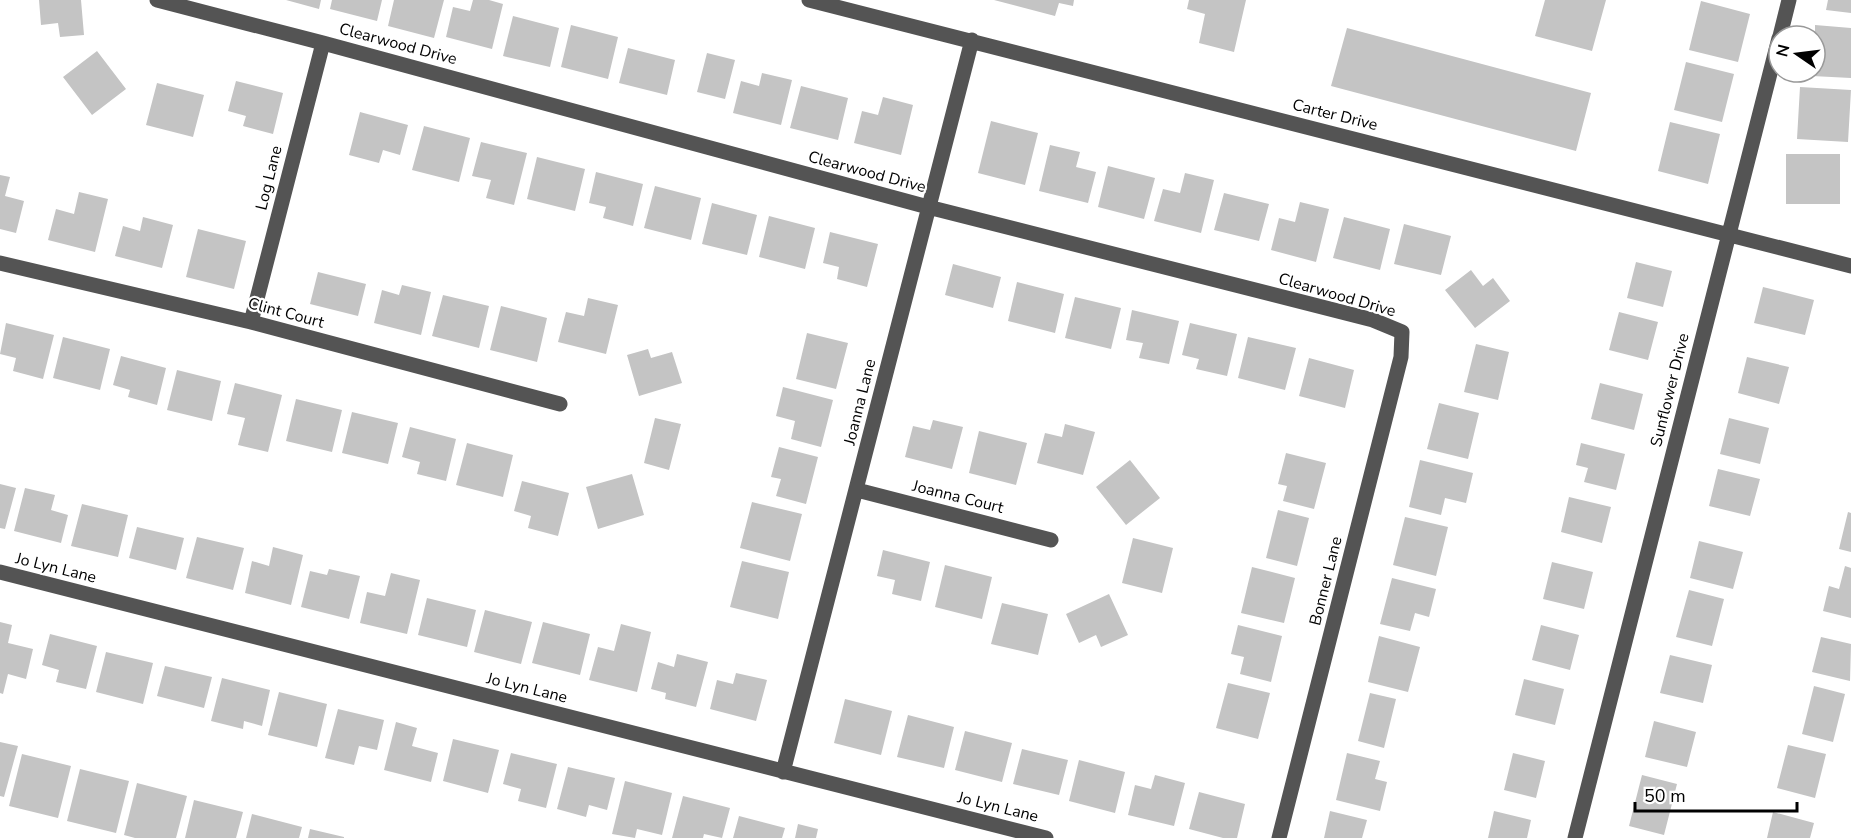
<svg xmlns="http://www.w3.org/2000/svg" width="1851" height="838" font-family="'Nunito Sans',sans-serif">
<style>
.building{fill:#c4c4c4}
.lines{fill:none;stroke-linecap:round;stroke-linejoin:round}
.minor{stroke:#545454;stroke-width:15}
.labels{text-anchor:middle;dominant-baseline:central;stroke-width:4.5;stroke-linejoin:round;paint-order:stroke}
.street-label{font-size:16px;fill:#000;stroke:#fff}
</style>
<rect width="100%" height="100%" fill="#fff"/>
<path class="building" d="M39 0H81L84 35 60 37 58 23 41 25Z
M286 0H321L319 9Z
M332 0H382L377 21 330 9Z
M394 0H444L434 38 388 26Z
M473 0H489L503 4 492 49 446 37 453 7 470 11Z
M994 0H1074L1073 6 1059 3 1055 16Z
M1189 0H1246L1234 52 1199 43 1205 14 1187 9Z
M1545 0H1606L1592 51 1535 36Z
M1828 0H1851V13L1826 10Z
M1701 1 1750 14 1738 62 1689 50Z
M513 16 559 28 550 67 503 56Z
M571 25 618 37 608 79 561 67Z
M1815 25 1851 28V78L1812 76V72H1815Z
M1347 28 1591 93 1576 151 1331 86Z
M628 48 675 60 667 95 619 83Z
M97 51 126 89 92 115 63 77Z
M707 53 735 60 725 99 697 92Z
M1686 62 1734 74 1722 122 1674 110Z
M762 73 792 80 781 125 733 113 741 81 759 86Z
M236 81 283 93 273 134 243 126 246 116 228 111Z
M157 83 204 95 193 137 146 125Z
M801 86 848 98 838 140 790 128Z
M1800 87 1851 90 1848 142 1797 139Z
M883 97 913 105 901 155 854 143 862 111 878 115Z
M360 112 408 125 400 155 383 150 379 163 349 155Z
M991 121 1038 133 1025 185 978 173Z
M1670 122 1720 134 1708 184 1658 171Z
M424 126 470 138 459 182 412 170Z
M481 142 527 153 514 205 486 198 491 180 472 176Z
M1050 145 1080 152 1076 167 1096 172 1088 203 1039 191Z
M1786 154H1840V204H1786Z
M537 157 585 169 575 211 527 199Z
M1108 166 1155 178 1144 219 1098 207Z
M596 172 643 184 633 226 603 218 606 207 589 203Z
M1185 173 1214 180 1201 233 1154 221 1163 189 1180 193Z
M0 175 10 177 5 196 24 201 16 233 0 229Z
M655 186 701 198 691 240 644 228Z
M79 192 108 199 95 252 48 240 56 209 74 214Z
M1224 193 1269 204 1259 241 1214 230Z
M1300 202 1329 209 1316 262 1271 250 1279 218 1295 222Z
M712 203 757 215 747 255 702 244Z
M769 216 815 228 805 269 759 257Z
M143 217 173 225 162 268 115 256 123 226 140 231Z
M1344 217 1390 229 1380 270 1333 258Z
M1404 224 1451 236 1441 275 1394 264Z
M198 229 246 241 234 289 186 277Z
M830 232 878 244 867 287 837 279 839 267 823 263Z
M1636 262 1672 271 1663 307 1627 298Z
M953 264 1001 277 993 308 945 295Z
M1471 270 1483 286 1493 278 1510 301 1475 328 1445 290Z
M318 272 366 284 358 316 310 304Z
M1017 282 1064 294 1055 333 1008 321Z
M402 285 431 292 421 335 374 323 382 290 399 295Z
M1763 287 1814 300 1805 335 1754 323Z
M443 295 489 306 479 348 432 336Z
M1075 297 1121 308 1111 349 1065 338Z
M588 298 618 305 606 354 558 342 566 312 584 316Z
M501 306 547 318 537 362 490 350Z
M1132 310 1179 321 1169 364 1139 358 1143 343 1126 340Z
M1619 312 1658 322 1648 360 1609 350Z
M6 323 54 335 43 379 13 371 16 358 0 354Z
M1190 323 1237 334 1227 376 1196 369 1199 359 1182 355Z
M807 333 848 343 836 389 796 379Z
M63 337 110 349 100 390 53 378Z
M1248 337 1296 348 1285 390 1238 378Z
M1476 344 1509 352 1498 400 1464 392Z
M648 349 651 358 672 352 682 383 639 396 627 355Z
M121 356 166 368 157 405 128 397 130 390 113 385Z
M1747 357 1789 367 1779 404 1738 393Z
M1309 358 1354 370 1345 408 1299 396Z
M177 370 221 381 212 421 167 410Z
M235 383 282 395 268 452 238 445 245 418 227 414Z
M1600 383 1643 394 1634 430 1591 419Z
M783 387 833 400 821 447 791 439 795 421 776 416Z
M296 399 342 410 332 452 286 441Z
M1439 403 1479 413 1468 459 1427 449Z
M352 412 398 423 388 464 342 453Z
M655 418 681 424 669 470 644 463Z
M1729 418 1769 428 1760 464 1720 454Z
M933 420 963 427 952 469 905 457 913 426 930 430Z
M1065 424 1095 432 1083 475 1037 463 1045 433 1062 437Z
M410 427 456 439 446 481 417 474 420 462 402 457Z
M979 431 1027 443 1016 485 969 473Z
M467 443 513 455 503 497 456 485Z
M1581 443 1625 454 1616 490 1584 482 1588 468 1576 465Z
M779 447 818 457 806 504 776 496 781 479 771 477Z
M1286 453 1326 463 1314 509 1283 501 1287 486 1278 484Z
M1130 460 1160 498 1126 525 1096 487Z
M1420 460 1473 473 1466 503 1445 498 1441 515 1409 507Z
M1718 469 1760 479 1750 516 1709 506Z
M632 474 644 515 598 529 586 487Z
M522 481 569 493 558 536 528 528 531 516 514 511Z
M0 484 16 488 5 529 0 528Z
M25 488 55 495 51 510 68 515 61 543 14 531Z
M1569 497 1611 507 1602 543 1561 532Z
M752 502 802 514 790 561 740 548Z
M82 504 128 515 118 557 71 546Z
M1278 510 1309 518 1297 566 1266 558Z
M1848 512 1851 513V552L1839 549Z
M1405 517 1448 527 1436 576 1393 565Z
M137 527 184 538 176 570 129 558Z
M197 537 244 548 233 590 186 578Z
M1133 538 1173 548 1162 593 1122 583Z
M1699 541 1743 552 1733 589 1690 578Z
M273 547 303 555 291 605 245 593 252 561 269 566Z
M883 550 930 562 921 601 892 594 895 580 877 576Z
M742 561 789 572 778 619 730 607Z
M1552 562 1593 572 1584 609 1543 599Z
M945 565 992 577 982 619 935 607Z
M1845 566 1851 568V618L1823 611 1829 586 1839 589Z
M1252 567 1295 578 1284 623 1241 613Z
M329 569 360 576 349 619 301 607 310 571 327 575Z
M391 573 420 580 407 634 360 623 367 592 385 596Z
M1392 578 1436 589 1429 617 1415 613 1410 631 1380 624Z
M1689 590 1724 599 1712 646 1676 637Z
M1109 594 1128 635 1101 647 1096 635 1079 643 1066 614Z
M427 598 476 610 467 647 418 635Z
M1002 603 1048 614 1038 655 991 644Z
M485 610 532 622 521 664 474 652Z
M0 622 12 625 8 643 33 649 26 679 8 674 3 694 0 693Z
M543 622 590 634 580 675 532 663Z
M621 624 651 632 637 692 589 680 598 647 614 651Z
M1238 625 1282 636 1271 682 1240 674 1244 657 1231 654Z
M1541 625 1579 635 1570 670 1532 660Z
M50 634 97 646 86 689 56 682 59 670 42 665Z
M1379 636 1420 647 1408 692 1368 682Z
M1821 637 1851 644 1850 681 1812 672Z
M106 652 153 663 143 704 96 692Z
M677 654 708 662 696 707 665 699 666 693 651 689 658 662 674 667Z
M1670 655 1712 665 1703 703 1660 693Z
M165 666 212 677 204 708 157 696Z
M736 673 767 680 756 721 710 709 717 680 733 684Z
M222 678 270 690 262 726 244 721 243 729 211 721Z
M1524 679 1564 689 1555 725 1515 715Z
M1228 683 1270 693 1258 739 1216 728Z
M1814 686 1845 694 1833 742 1802 734Z
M279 692 327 704 317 747 268 735Z
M1370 693 1396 699 1384 748 1358 741Z
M845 699 892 711 881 755 834 743Z
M338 709 384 720 377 750 359 746 354 765 325 758Z
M908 715 954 727 944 768 897 757Z
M1654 721 1696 732 1687 767 1645 757Z
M396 722 417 728 412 746 438 753 431 782 384 770Z
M965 731 1012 743 1002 782 955 770Z
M453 739 499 750 488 793 443 781Z
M0 742 18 746 4 797 0 796Z
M1788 745 1826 754 1815 798 1777 788Z
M1022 749 1068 760 1059 795 1013 784Z
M511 753 557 764 546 808 518 801 521 789 503 784Z
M1347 753 1380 761 1375 779 1387 782 1380 811 1336 800Z
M1513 753 1545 761 1536 798 1504 790Z
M22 754 71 766 58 818 9 806Z
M1079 760 1125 772 1115 813 1069 801Z
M568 767 615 778 607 810 589 805 586 817 557 809Z
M80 769 129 781 116 833 67 821Z
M1155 775 1185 783 1174 826 1128 815 1135 785 1151 789Z
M1642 775 1677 784 1664 835 1629 826Z
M625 781 672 793 662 835 637 829 635 838 612 834Z
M137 783 187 796 176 838H135L124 835Z
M1199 792 1245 804 1237 838H1223L1189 829Z
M683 796 730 808 722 838 704 834 703 838H672Z
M194 800 243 812 236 838H185Z
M1330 811 1367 820 1362 838H1324Z
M1494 811 1531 820 1527 838H1488Z
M1773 812 1814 823 1810 838H1767Z
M252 814 302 827 299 838H246Z
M739 816 785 828 782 838H733Z
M798 824 818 829 816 838H795Z
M310 829 344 837V838H308Z"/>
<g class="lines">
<path class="minor" d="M157 0 323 43 928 207 1373 320 1402 332 1401 357 1279 838
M809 0 1851 266
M1780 36 1789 0
M0 263 251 322 560 404
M251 322 323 43
M857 490 1051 540
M0 572 1046 838
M783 772 972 40
M1575 838 1779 38"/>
</g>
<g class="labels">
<g class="street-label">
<text transform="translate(398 44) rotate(15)">Clearwood Drive</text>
<text transform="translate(1335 115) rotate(14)">Carter Drive</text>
<text transform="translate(867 172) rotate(15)">Clearwood Drive</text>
<text transform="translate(269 178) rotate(-76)">Log Lane</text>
<text transform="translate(1337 295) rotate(16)">Clearwood Drive</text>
<text transform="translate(286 313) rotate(15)">Clint Court</text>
<text transform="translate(1670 390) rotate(-76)">Sunflower Drive</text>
<text transform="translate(860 402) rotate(-76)">Joanna Lane</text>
<text transform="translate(958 497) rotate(14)">Joanna Court</text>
<text transform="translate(56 568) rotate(14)">Jo Lyn Lane</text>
<text transform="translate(1326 581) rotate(-76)">Bonner Lane</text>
<text transform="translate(527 688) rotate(14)">Jo Lyn Lane</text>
<text transform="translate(998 807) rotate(14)">Jo Lyn Lane</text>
</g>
</g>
<g transform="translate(1797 54) rotate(284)"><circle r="28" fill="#ffffff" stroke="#999999" stroke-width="1.5"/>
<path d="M0-4.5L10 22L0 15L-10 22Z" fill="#000000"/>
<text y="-9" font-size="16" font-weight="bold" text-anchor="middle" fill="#000000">N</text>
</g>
<path d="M1635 802v9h162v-9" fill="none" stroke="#000000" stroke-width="3"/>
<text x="1644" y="802" font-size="18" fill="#000000" stroke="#ffffff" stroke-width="4.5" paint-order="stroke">50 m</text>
</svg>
